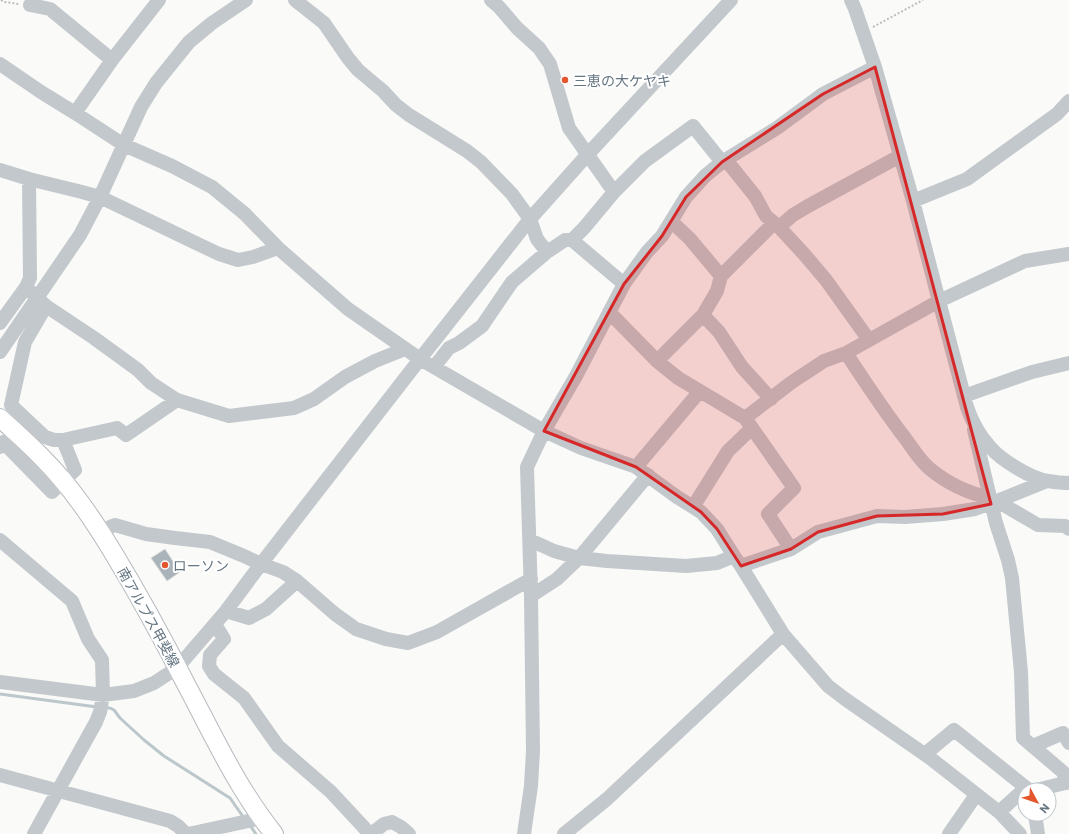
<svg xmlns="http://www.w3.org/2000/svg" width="1069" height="834" font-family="Commissioner,'Noto Sans JP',sans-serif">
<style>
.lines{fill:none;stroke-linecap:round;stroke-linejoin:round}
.stream{stroke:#bbc7cb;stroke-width:3}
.building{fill:#aab3b9;stroke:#dcdcda}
.major-casing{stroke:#b5babe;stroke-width:20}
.path{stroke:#bbbfc2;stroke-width:2;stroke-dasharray:2 2;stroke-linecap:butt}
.minor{stroke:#c3c8cc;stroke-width:14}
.major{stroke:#fff;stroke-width:18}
.marked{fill:#d62828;fill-opacity:0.2;stroke:#d62828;stroke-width:3;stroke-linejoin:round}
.poi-dot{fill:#e4572e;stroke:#fff;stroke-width:1.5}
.labels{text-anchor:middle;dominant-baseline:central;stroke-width:4;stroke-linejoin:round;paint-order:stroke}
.poi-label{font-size:14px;fill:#657683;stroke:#fff;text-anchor:start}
.street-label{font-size:14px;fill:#657683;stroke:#fff}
</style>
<rect width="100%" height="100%" fill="#fafaf8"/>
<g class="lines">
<path class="stream" d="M0 694 97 707
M105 708H110L114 710 120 718 144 740 164 756 230 798 244 818
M249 824 256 834"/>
</g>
<path class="building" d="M165 549 180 572 167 581 151 558Z"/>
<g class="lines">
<defs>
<path id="major" d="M0 418C28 443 57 470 79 501 92 518 103 536 114 554 140 597 164 641 187 686 214 737 238 789 274 834"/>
</defs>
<use href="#major" class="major-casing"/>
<path class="path" d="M1 0 4 2 19 4
M873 27 923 0"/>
<path class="minor" d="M295 0 324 23 348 58 358 70 383 91 396 105 409 115 467 151 481 162 512 194 530 219 537 239 547 252 565 240H572L624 284
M491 0 499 7 517 28 539 48 550 64 569 128 614 192
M851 0 855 9 875 67 913 201 939 301 967 407C972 422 979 435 990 447 1001 460 1030 478 1048 481 1054 482 1062 483 1069 483
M30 5 50 9 112 60
M0 64 41 92 75 113 124 145 172 166 212 187 245 214 278 248 348 309 420 359 544 431 581 448 636 467 677 497 701 512 717 529 734 556 741 566 783 634 828 686 845 699 930 758 999 812 1020 834
M75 113 112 60 159 0
M726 160 755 196 766 216 779 227 804 254 826 280 869 340
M0 170 29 179 82 192 100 197 200 245 219 254 238 260 253 257 278 248
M913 201 967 179 1057 114 1069 101
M671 221 690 239 721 276
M779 227 793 215 808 206 900 156
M572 240 584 228 614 192 645 161 693 126 722 162
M26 287 46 306 25 342 11 405 45 437 54 440H63
M46 306 94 338 138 370 151 383 177 400
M609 312 657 361 678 378 745 418 794 488 768 514 791 549
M703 315 719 332 742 367 771 399
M0 323 26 287 30 278 29 179
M0 352 80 235 100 197 141 107 156 83 189 42 212 23 246 0
M846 353C865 382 884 411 905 438 913 449 920 461 930 469 947 483 968 493 990 498
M657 361 703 315 717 291 721 276 774 223
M434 367 449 348 459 343 482 326 512 282 547 252
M964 396 1032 372 1069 363
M745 418 792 382 824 361 846 353 939 301 1025 261 1069 254
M974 430 996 523 1008 560 1012 578 1021 672 1023 738 1063 772 1066 783
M0 447 3 442 52 492 75 470 63 440 117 428 126 435 177 400 229 416 294 408 314 399 345 377 375 361 405 349
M636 467 700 391
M997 501 1038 525 1065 526 1069 529
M693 507 728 451 752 428
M100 531 115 525 146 534 175 538 210 542 244 556 261 564 283 572 297 581 335 614 356 629 386 639 408 643 437 632 531 579
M0 540 72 601 88 639 102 660 103 695 100 712 96 722 34 834
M530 540 554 551 579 558 607 561 686 566 717 563 734 556
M741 566 791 549 818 532 877 516 905 517 943 514 975 509 997 501 1047 481
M531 596 557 579 579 558 648 475
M226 611 249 618 266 609 297 581
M215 624 224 639 210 655 209 666 214 674 244 698 278 746 331 792 370 834
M0 682 103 695 134 691 154 683 177 668 226 611 261 564 420 359 530 219 588 154 731 0
M1033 746 1063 733 1069 743
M925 754 954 730 1029 790
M0 775 170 821 178 826 186 834
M1036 790 1069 782
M999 812 1019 794 1025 792
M1035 814 1038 834
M188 834 262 818
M371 834 384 824 392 822 401 827 409 834
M524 834 531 786 533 751 531 596 527 467 544 431 576 376 624 284 647 252 662 236 686 197 705 176 722 162 777 128 823 94 875 67
M564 834 607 799 783 634
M949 834 976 795"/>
<use href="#major" class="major"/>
</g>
<path class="marked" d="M875 67 991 504 943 514 877 516 818 532 791 549 741 566 717 529 701 512 636 467 544 431 624 284 662 236 686 197 722 162 823 94Z"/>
<g class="poi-dot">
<circle cx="565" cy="80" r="4"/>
<circle cx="165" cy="565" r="4"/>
</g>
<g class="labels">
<g class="poi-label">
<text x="573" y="80">三恵の大ケヤキ</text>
<text x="173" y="565">ローソン</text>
</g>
<g class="street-label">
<text transform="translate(149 617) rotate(61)">南アルプス甲斐線</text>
</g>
</g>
<g transform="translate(1037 802) rotate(130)"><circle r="19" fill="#ffffff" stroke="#c1c8cd"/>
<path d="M0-3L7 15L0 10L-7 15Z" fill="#e4572e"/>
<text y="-6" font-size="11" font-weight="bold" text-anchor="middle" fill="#657683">N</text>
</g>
</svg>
